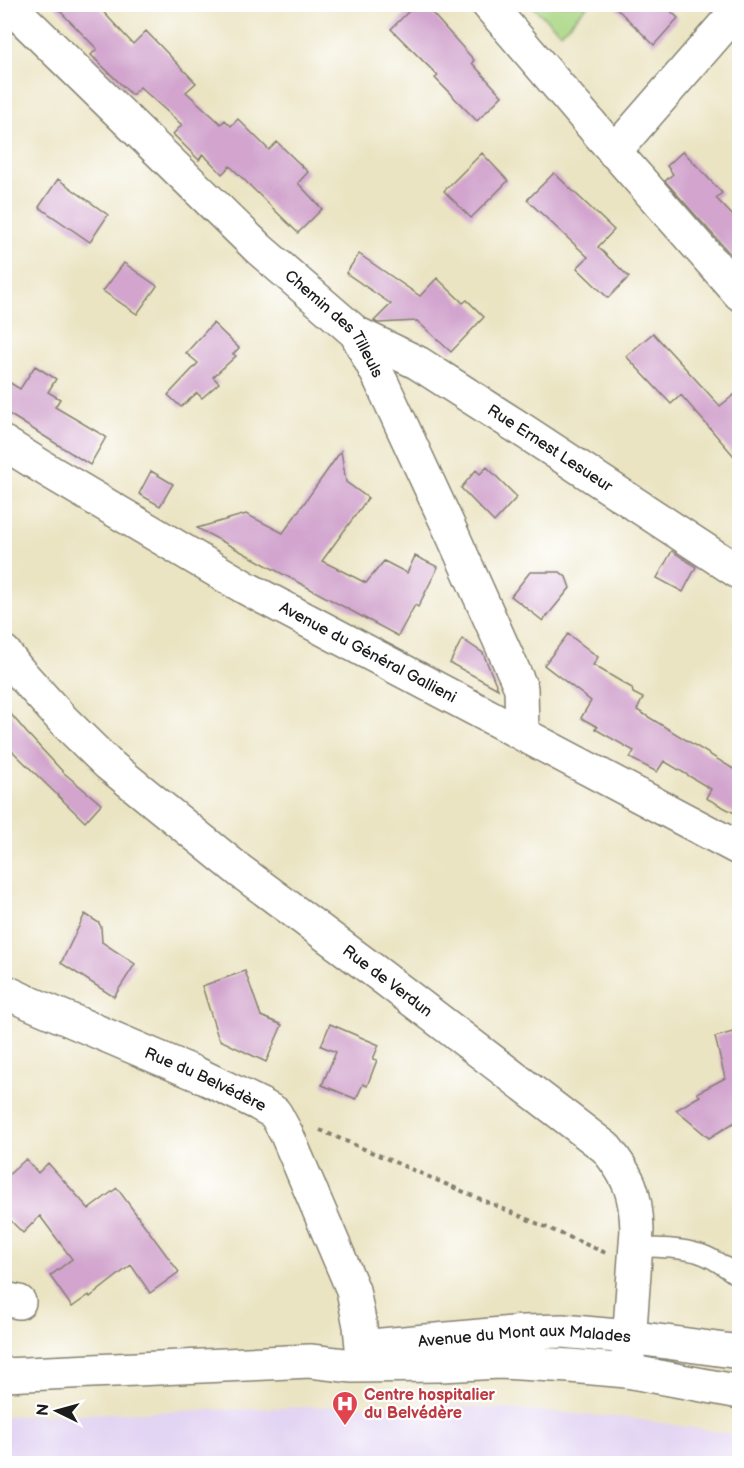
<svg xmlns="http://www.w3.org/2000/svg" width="744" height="1468" font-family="'Balsamiq Sans',sans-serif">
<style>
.built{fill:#e2d4f3}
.green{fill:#a8d582;stroke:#62784f;stroke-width:1.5}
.building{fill:#d2a4ce}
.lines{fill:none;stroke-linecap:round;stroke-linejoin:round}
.lane-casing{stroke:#848070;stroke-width:21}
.street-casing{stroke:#848070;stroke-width:36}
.secondary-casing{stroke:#848070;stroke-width:36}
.path{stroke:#848070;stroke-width:4;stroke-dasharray:4.5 4.5;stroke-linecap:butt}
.lane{stroke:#fff;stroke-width:18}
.street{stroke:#fff;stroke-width:33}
.secondary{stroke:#fff;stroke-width:33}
.labels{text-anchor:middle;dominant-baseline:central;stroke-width:4.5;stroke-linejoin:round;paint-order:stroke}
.street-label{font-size:16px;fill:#1c1c1c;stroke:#fff}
.health-label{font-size:16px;font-weight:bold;fill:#be3a42;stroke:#fff;text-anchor:start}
</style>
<rect width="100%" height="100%" fill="#fff"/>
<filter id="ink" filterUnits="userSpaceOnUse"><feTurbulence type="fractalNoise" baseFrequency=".0167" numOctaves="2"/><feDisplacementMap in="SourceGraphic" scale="12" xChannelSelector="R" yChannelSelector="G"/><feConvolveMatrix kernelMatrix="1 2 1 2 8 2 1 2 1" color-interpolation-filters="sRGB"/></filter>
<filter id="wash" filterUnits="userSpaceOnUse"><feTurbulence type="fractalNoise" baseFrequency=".008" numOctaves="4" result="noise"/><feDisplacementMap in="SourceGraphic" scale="24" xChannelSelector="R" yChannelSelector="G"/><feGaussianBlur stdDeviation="1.35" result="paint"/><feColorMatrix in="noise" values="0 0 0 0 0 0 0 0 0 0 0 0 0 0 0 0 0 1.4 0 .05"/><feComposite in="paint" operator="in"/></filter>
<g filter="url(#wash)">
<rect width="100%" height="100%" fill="#ebe4c3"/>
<path class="built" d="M406 1404 493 1408 630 1418 739 1435V1463H5V1416Z"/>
<path class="green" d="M531 5H588L561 33Z"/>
<g id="blocks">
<path class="building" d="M53 4H96L133 44 146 31 196 83 186 92 221 124 225 120 231 126 238 119 269 150 277 142 308 172 298 183 322 209 298 233 230 166 222 174 203 154 199 160 173 134 182 125 140 87 132 95 91 55 97 49Z
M416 4H424L474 60 472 63 502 96 477 121 435 78 438 76 391 29Z
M612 4H663L678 18 654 45Z
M683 151 722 193 716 198 740 223V265L665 181 673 174 667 166Z
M482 153 508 181 471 218 444 191Z
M554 173 614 230 598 247 629 277 608 298 577 268 588 257 527 200Z
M58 179 108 215 90 242 39 207Z
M359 254 420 296 437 278 463 303 467 300 484 317 451 352 417 321 378 323 374 321 391 304 346 273Z
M124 263 157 286 137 314 103 291Z
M213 323 239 348 233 354 236 356 213 377 219 383 202 398 197 393 181 407 168 395 198 363 186 353Z
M653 333 720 406 740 390V463L681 395 671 404 626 356Z
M35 366 56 379 48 392 60 399 55 407 106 437 90 465 4 411V379L20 389Z
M341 451 346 482 368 498 322 561 366 583 384 561 407 573 415 556 438 567 418 607 415 605 398 636 197 528 246 514 283 533Z
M487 467 517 497 494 522 461 488 476 470 480 474Z
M151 471 173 484 160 506 139 494Z
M672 551 696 567 683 592 657 578Z
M530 572H560L566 577 570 588 543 621 511 596Z
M568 634 598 657 593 665 632 688 633 693 643 698 637 710 740 773V816L706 798 711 789 664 761 657 772 630 758 634 751 595 729 598 727 581 718 591 701 544 665Z
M462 639 483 653 498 689 450 663Z
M4 706 26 732 64 773 101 804 85 822 4 743Z
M85 914 99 923 101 927 102 942 135 964 114 997 61 963Z
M245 971 261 1016 282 1025 266 1062 220 1040 217 1034 202 986Z
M330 1024 379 1045 373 1059 377 1060 367 1086 363 1084 356 1099 322 1085 336 1052 321 1046Z
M740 1030V1119L709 1138 676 1110 700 1096 697 1093 725 1078 715 1037Z
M26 1159 38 1173 48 1163 89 1209 117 1188 179 1272 150 1293 131 1265 90 1297 89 1295 72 1307 50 1276 72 1259 40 1216 23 1233 4 1214V1179Z"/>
</g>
</g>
<g filter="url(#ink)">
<use href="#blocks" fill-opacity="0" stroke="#848070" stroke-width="1.5"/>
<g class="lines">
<defs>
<path id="lane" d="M635 1247C656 1248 678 1247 698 1253 713 1257 728 1269 740 1278"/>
<g id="street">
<path id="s1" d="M8 4 259 249 356 333 381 381 453 536 521 688 522 733"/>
<path d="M488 4 601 136 740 294"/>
<path d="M614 152 740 7"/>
<path id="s2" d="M356 333 418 363 524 431 740 573"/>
<path id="s3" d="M4 991 23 1000 197 1074 259 1104 275 1113 287 1135 353 1290 360 1326 362 1347"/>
<path d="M4 1299 19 1302"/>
</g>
<g id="secondary">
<path id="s4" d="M4 443 47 470 246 588 740 849"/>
<path id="s5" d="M4 652 17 669 63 720 108 764 240 871 381 976 606 1148C629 1177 636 1192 637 1230L627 1371"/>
<path id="s6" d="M371 1346 524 1332 562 1331 629 1337 740 1352"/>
<path d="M4 1375 310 1361 353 1366 441 1365 500 1362 570 1366 627 1371 740 1392"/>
</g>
</defs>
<use href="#lane" class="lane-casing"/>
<use href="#street" class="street-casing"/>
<use href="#secondary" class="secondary-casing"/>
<path class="path" d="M320 1130 606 1253"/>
<use href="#lane" class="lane"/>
<use href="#street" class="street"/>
<use href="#secondary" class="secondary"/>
</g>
</g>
<defs>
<symbol id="hospital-pin" viewBox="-11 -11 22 30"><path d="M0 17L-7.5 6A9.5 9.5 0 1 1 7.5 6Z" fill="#e0444e" stroke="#fff"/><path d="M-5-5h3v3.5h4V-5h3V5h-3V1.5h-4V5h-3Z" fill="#fff"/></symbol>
</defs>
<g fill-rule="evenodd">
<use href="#hospital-pin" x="330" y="1389" width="30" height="40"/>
</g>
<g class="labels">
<g class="street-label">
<text stroke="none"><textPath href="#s1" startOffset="458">Chemin des Tilleuls</textPath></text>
<text stroke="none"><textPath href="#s2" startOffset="226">Rue Ernest Lesueur</textPath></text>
<text stroke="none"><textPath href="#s4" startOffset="420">Avenue du Général Gallieni</textPath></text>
<text stroke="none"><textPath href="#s5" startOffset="507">Rue de Verdun</textPath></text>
<text stroke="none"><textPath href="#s3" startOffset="220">Rue du Belvédère</textPath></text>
<text stroke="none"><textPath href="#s6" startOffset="154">Avenue du Mont aux Malades</textPath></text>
</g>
<g class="health-label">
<text x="364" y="1395">Centre hospitalier<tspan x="364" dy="18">du Belvédère</tspan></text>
</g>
</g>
<rect width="744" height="1468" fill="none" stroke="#fff" stroke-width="24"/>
<g transform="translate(57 1411) rotate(275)" stroke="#ffffff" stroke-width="4.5" paint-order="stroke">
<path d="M0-4.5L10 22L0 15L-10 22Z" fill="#1c1c1c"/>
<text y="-9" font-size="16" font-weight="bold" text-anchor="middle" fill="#1c1c1c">N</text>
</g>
</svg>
